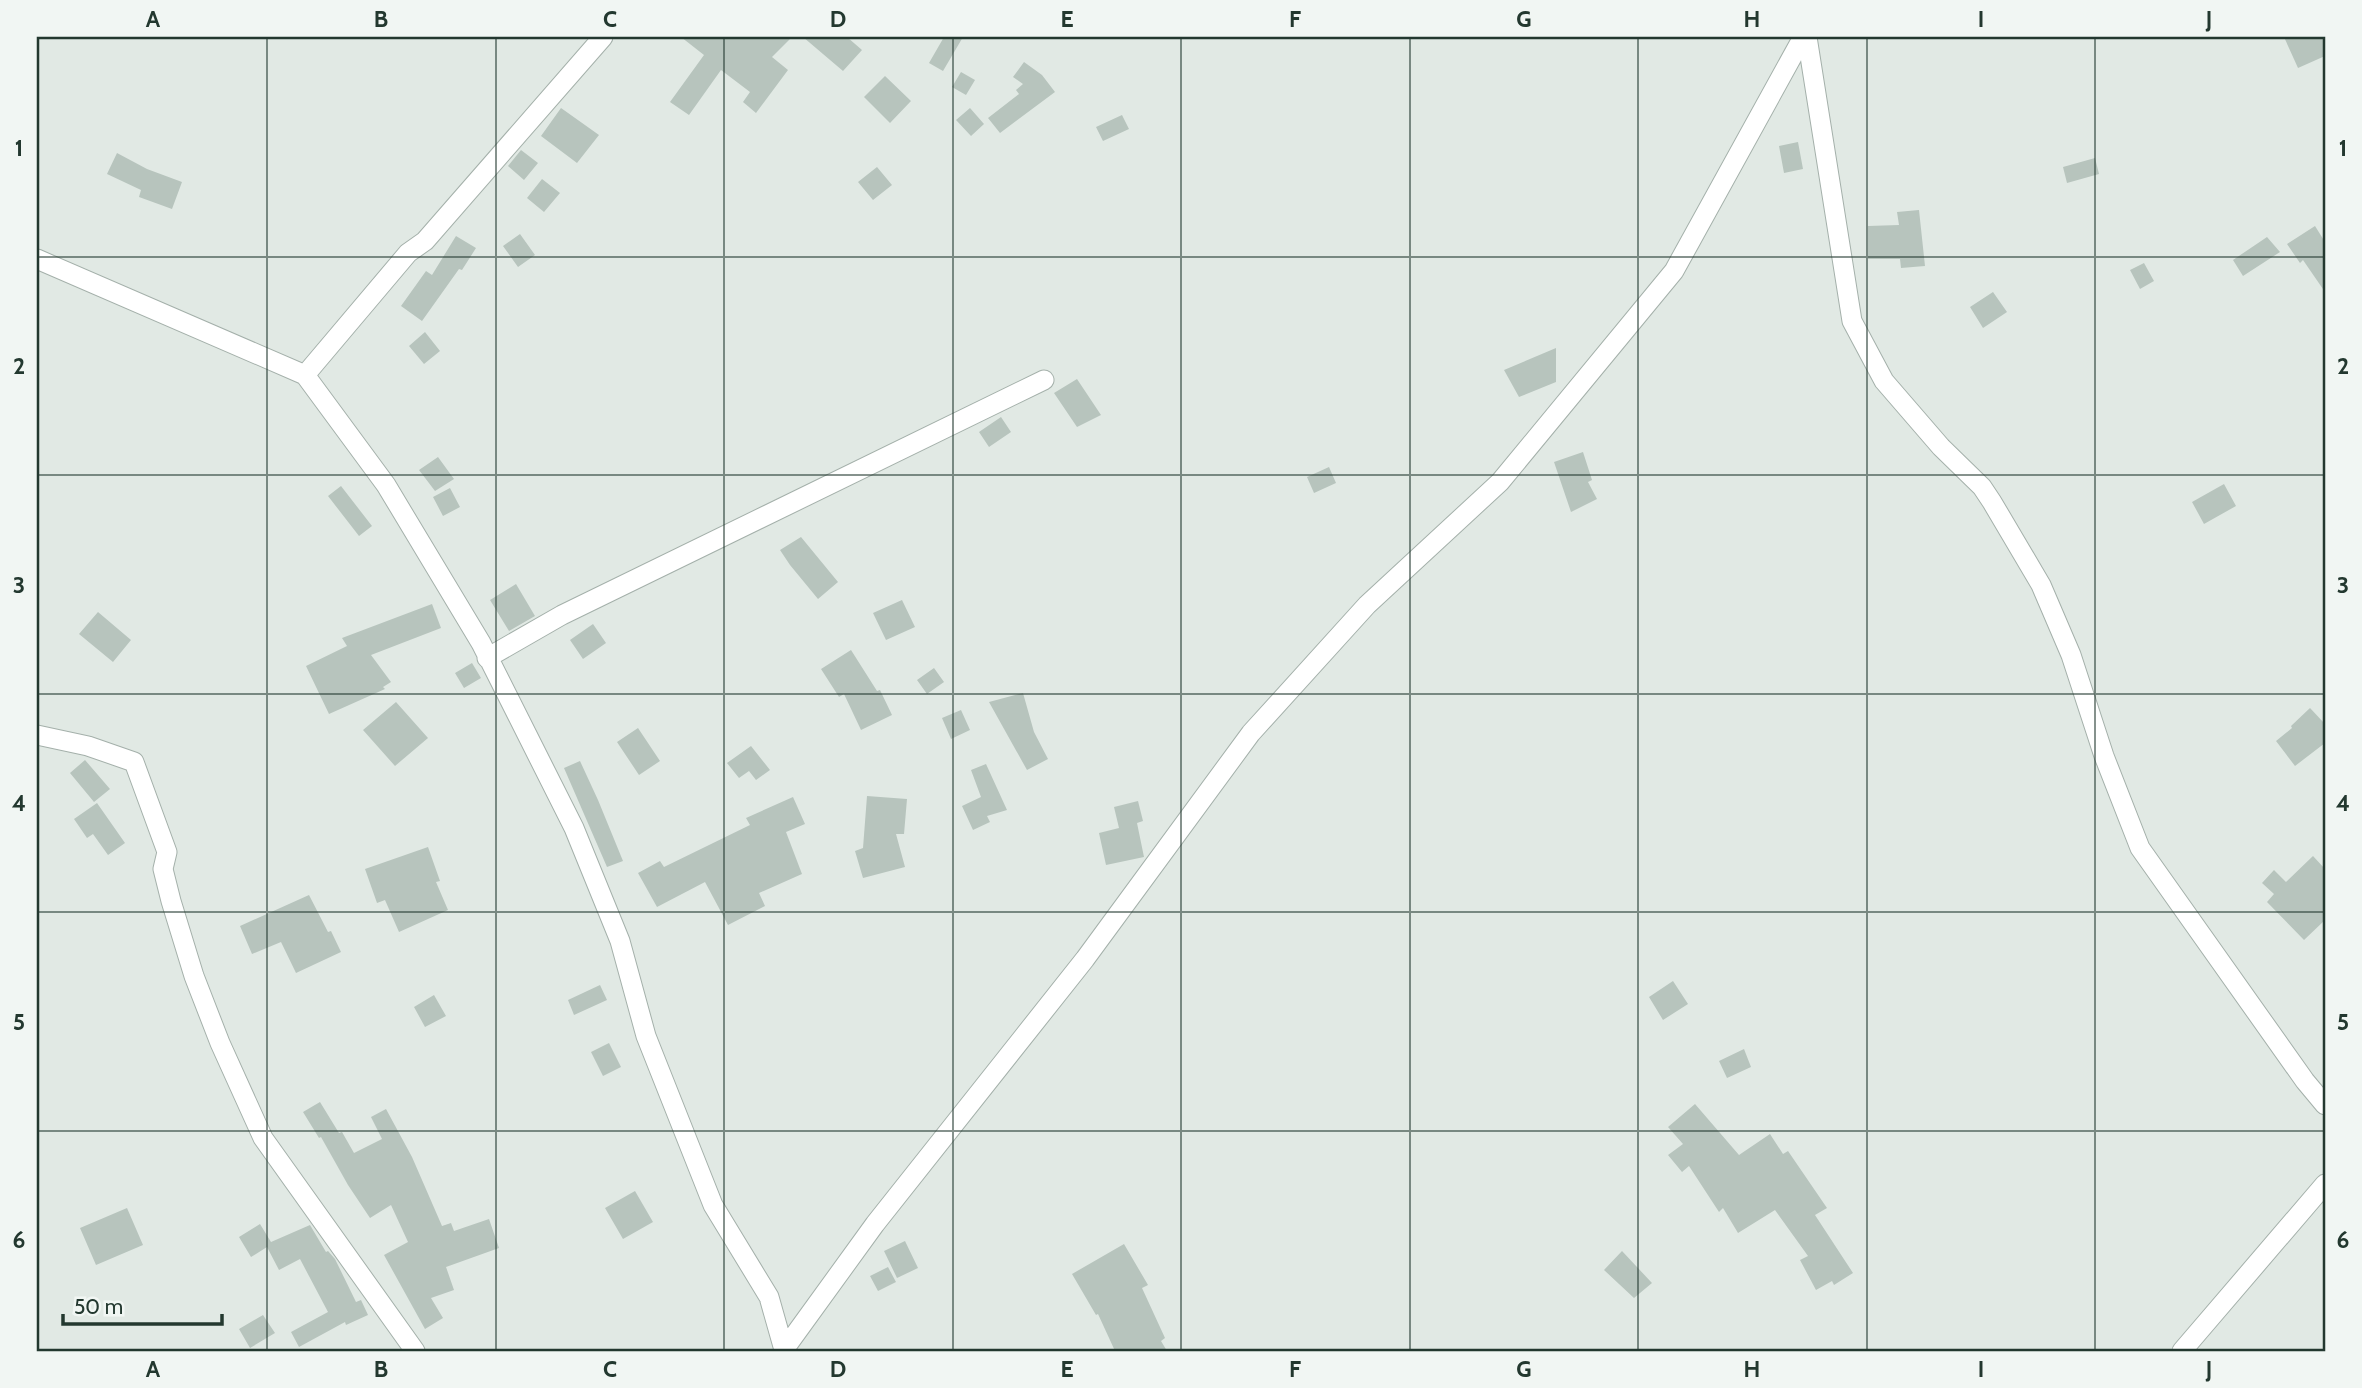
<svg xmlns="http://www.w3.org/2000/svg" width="2362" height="1388" font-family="Cabin,sans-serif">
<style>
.building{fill:#b7c4bd}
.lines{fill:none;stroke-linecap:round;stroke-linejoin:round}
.street-casing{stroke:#a4b0aa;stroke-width:21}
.street{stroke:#fff;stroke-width:19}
.grid{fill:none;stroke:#23382f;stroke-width:2;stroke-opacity:0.55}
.neatline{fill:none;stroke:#23382f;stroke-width:2.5}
.grid-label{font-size:23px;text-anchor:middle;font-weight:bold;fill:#23382f}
</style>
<rect width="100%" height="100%" fill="#e1e9e4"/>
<path class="building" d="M681 37H792L772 57 788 70 756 113 743 102 750 92 721 70 689 115 670 102 704 55Z
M803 37H847L862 50 843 71Z
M944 37H963L943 71 929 63Z
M2284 37H2325V56L2298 68Z
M1024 62 1042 75 1055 92 1000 133 988 118 1019 94 1016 90 1023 84 1013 77Z
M961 72 975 80 966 95 952 87Z
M885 76 911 101 890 123 864 97Z
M561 108 599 135 577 163 541 136Z
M970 108 984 124 971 136 956 120Z
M1122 115 1129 129 1103 141 1096 127Z
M1798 142 1803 169 1784 173 1779 146Z
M521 150 538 163 524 180 508 166Z
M117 153 147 169 182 182 172 209 139 197 141 190 107 174Z
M2095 158 2099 174 2067 183 2063 167Z
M877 167 892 185 873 200 858 182Z
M542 179 560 193 544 212 527 198Z
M1919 210 1925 266 1901 268 1900 259H1868V226L1899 225 1897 212Z
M2315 226 2325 242V292L2303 260 2300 263 2287 244Z
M520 234 535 255 518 267 503 246Z
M456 236 476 248 462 270 459 269 422 321 401 306 426 271 432 275Z
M2267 237 2280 252 2243 276 2233 260Z
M2144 263 2154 281 2140 289 2130 270Z
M1993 292 2007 312 1983 328 1970 307Z
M425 332 440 351 424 364 409 346Z
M1556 348V382L1519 397 1504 370Z
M1077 379 1101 415 1077 427 1054 393Z
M1001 417 1011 432 989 447 979 432Z
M1583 452 1592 480 1588 482 1597 499 1571 512 1554 462Z
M438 457 454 479 435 491 419 470Z
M1329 467 1336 483 1314 493 1307 477Z
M2224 484 2236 506 2204 524 2192 502Z
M341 486 372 526 359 536 328 496Z
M450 488 460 507 443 516 433 497Z
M801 537 838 582 818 599 790 565 780 550Z
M516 584 535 616 509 631 490 600Z
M902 600 915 627 886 640 873 613Z
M432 604 441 628 371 655 391 682 383 687 385 689 329 714 306 666 347 646 342 638Z
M98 612 131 640 113 662 79 634Z
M593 624 606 643 583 659 570 640Z
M851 650 877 691 880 690 892 715 861 730 844 694 839 697 821 669Z
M472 663 481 678 464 688 455 673Z
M934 668 944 682 927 694 917 680Z
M1023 693 1034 732 1048 759 1027 770 989 702Z
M396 702 428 738 395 766 363 730Z
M2310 708 2325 724V743L2295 766 2276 741 2292 728 2291 726Z
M961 710 970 730 951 739 942 718Z
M638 728 660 761 639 775 617 742Z
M751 746 770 770 756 780 749 771 739 778 727 763Z
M85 760 110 789 94 802 70 773Z
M580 761 598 800 623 861 607 867 564 768Z
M986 764 1007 810 987 816 990 822 973 830 962 806 981 797 971 770Z
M867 796 907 799 904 834H896L905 867 863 878 855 851 863 848Z
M793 797 805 824 786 832 802 874 759 893 765 906 728 925 705 882 657 907 638 873 660 861 664 867 750 825 746 818Z
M1138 801 1143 821 1137 823 1144 857 1106 865 1099 833 1119 828 1114 807Z
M97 803 125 843 108 855 93 834 87 838 74 819Z
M428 847 440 881 436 882 448 910 399 932 385 900 377 903 365 869Z
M2313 856 2325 869V920L2304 940 2267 902 2274 894 2262 883 2274 870 2286 882Z
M309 895 328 932 331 931 341 952 296 973 281 942 252 954 240 926Z
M1673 981 1688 1004 1663 1020 1649 997Z
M600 985 607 1000 574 1015 568 1000Z
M434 995 446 1016 425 1027 414 1007Z
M609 1043 621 1067 603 1076 591 1052Z
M1744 1049 1751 1067 1727 1078 1719 1061Z
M320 1102 339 1133 342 1132 354 1153 382 1139 371 1117 386 1109 412 1157 442 1226 451 1223 454 1231 489 1219 499 1248 446 1267 454 1290 431 1298 443 1318 425 1329 384 1255 408 1242 391 1205 370 1218 348 1185 321 1137 319 1138 303 1112Z
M1695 1104 1739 1155 1770 1134 1783 1154 1788 1151 1827 1208 1815 1215 1853 1273 1834 1285 1832 1281 1816 1290 1800 1260 1808 1256 1775 1210 1738 1233 1723 1208 1719 1212 1689 1166 1682 1172 1668 1155 1683 1144 1668 1127Z
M635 1191 653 1222 623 1239 605 1208Z
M127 1208 143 1245 96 1265 80 1228Z
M260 1224 271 1242 310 1225 326 1252 328 1251 335 1259 356 1302 361 1300 368 1315 346 1325 345 1322 299 1347 291 1332 328 1312 300 1259 279 1270 267 1247 251 1257 239 1237Z
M905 1241 918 1268 897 1278 884 1251Z
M1124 1244 1148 1285 1142 1288 1165 1338 1161 1341 1167 1351H1115L1098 1314 1096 1315 1072 1274Z
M1622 1251 1652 1283 1634 1298 1604 1270Z
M888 1267 896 1282 878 1291 870 1276Z
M263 1315 275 1333 250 1348 239 1329Z"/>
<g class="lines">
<defs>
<path id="street" d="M1807 37 1852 321 1884 381 1941 447 1982 487 1992 502 2041 585 2071 655 2104 756 2140 848 2305 1081 2325 1105
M37 259 305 375 386 485 481 643 574 828 620 941 646 1036 713 1205 769 1297 784 1350
M305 375 408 253 425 241 603 37
M487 658 562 615 1044 380
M37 735 88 746 134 762 167 852 163 869 171 901 194 976 220 1043 263 1138 415 1351
M783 1351 875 1224 1085 959 1251 733 1367 605 1500 482 1674 271 1803 37
M2182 1351 2325 1184"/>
</defs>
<use href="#street" class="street-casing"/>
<use href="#street" class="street"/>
</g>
<path class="grid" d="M267 37V1351M496 37V1351M724 37V1351M953 37V1351M1181 37V1351M1410 37V1351M1638 37V1351M1867 37V1351M2095 37V1351M37 257H2325M37 475H2325M37 694H2325M37 912H2325M37 1131H2325"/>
<rect width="2362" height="1388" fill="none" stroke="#f1f6f3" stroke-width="77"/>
<path d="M63 1314v10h159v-10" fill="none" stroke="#23382f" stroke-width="3.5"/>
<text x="74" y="1314" font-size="21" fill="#23382f" stroke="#f1f6f3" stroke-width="5" paint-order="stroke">50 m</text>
<rect x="38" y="38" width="2286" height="1312" class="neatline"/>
<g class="grid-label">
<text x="153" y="27">A</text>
<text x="381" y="27">B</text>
<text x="610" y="27">C</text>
<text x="838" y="27">D</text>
<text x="1067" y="27">E</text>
<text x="1295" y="27">F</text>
<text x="1524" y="27">G</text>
<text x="1752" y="27">H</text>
<text x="1981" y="27">I</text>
<text x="2209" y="27">J</text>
<text x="19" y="156">1</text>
<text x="2343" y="156">1</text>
<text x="19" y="374">2</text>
<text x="2343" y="374">2</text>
<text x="19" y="593">3</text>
<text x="2343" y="593">3</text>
<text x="19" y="811">4</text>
<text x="2343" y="811">4</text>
<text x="19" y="1030">5</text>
<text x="2343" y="1030">5</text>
<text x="19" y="1248">6</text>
<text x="2343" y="1248">6</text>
<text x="153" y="1377">A</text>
<text x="381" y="1377">B</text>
<text x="610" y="1377">C</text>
<text x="838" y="1377">D</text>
<text x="1067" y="1377">E</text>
<text x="1295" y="1377">F</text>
<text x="1524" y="1377">G</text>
<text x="1752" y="1377">H</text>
<text x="1981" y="1377">I</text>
<text x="2209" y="1377">J</text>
</g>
</svg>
